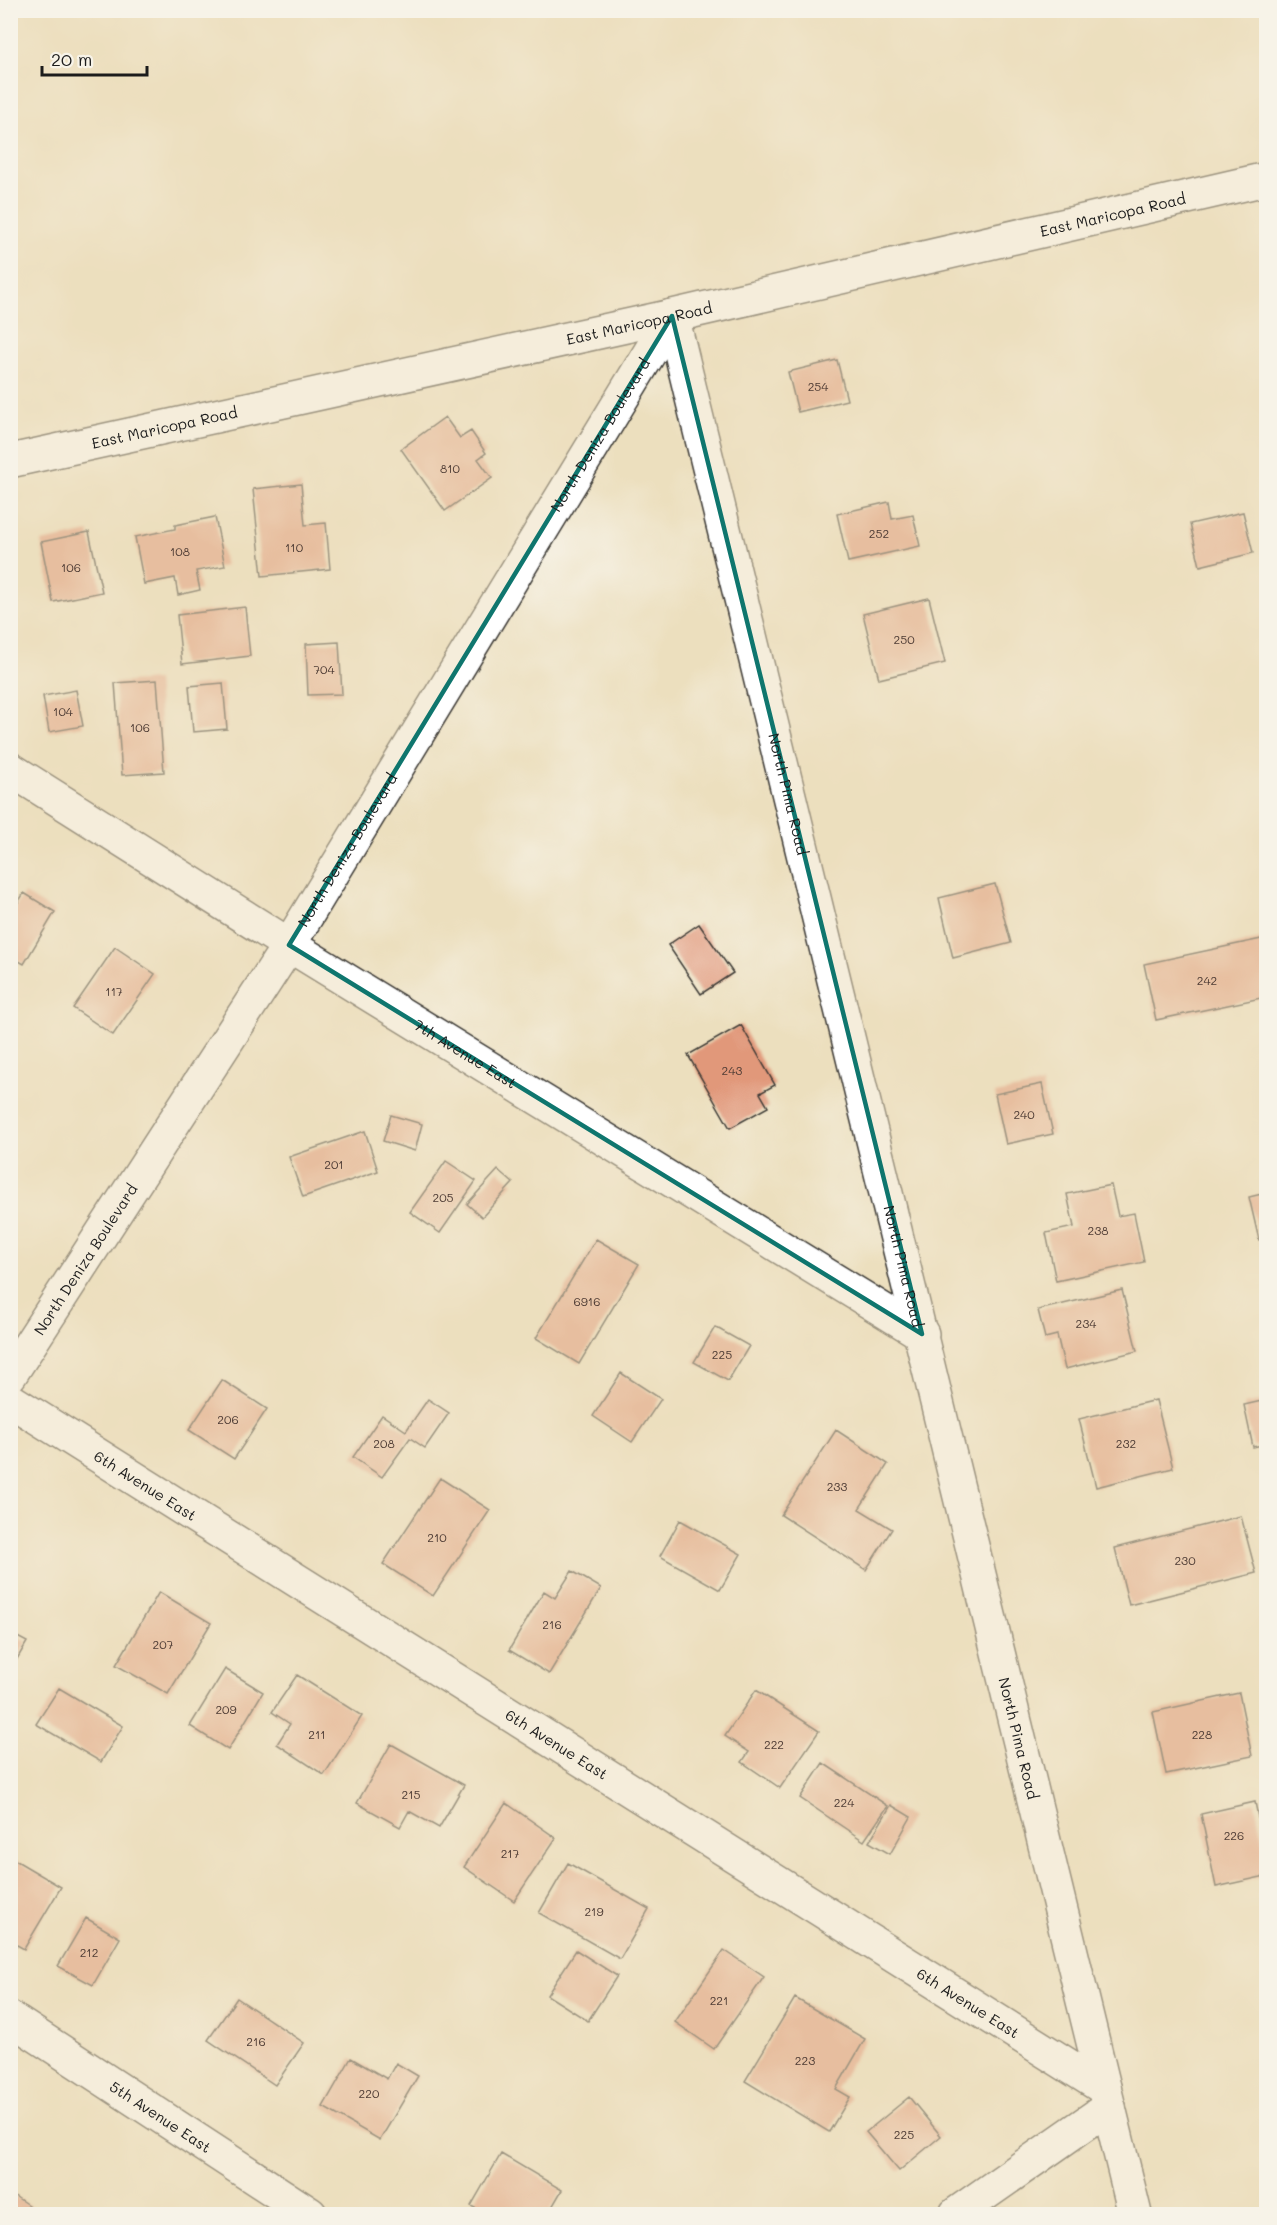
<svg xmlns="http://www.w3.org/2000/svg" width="1277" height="2225" font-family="Mali,sans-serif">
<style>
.building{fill:#e1987a}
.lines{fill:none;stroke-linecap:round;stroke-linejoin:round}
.minor-casing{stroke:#3b3934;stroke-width:36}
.minor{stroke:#fff;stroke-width:33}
.marked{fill:none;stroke:#0f766e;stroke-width:4.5;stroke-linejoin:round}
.labels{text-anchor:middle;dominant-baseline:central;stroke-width:4.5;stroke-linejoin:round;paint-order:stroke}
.number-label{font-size:12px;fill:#4d3b34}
.street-label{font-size:15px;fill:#1c1c1c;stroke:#f7f3e8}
</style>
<rect width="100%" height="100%" fill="#f7f3e8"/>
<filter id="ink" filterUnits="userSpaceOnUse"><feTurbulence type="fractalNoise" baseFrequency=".0167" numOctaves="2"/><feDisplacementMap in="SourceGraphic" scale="12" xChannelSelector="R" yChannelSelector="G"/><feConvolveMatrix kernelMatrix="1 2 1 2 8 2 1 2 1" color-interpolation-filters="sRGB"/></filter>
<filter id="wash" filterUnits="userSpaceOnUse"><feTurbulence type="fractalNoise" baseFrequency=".008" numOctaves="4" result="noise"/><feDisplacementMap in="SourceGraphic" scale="24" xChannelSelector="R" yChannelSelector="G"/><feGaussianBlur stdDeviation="1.35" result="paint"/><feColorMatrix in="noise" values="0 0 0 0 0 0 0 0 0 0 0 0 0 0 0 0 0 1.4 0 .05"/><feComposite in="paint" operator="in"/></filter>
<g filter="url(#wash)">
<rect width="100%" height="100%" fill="#ecdfbe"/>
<g id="blocks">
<path class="building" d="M837 360 847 400 798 412 788 372Z
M445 417 460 438 471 431 486 453 478 459 492 478 445 511 401 449Z
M301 484 305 525 326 523 330 569 262 576 253 489Z
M889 502 892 519 913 515 920 546 848 562 837 514Z
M1243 512 1253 553 1200 566 1190 524Z
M215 517 225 566 196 571 200 590 178 595 175 578 144 584 135 537 175 529V525Z
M89 532 102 592 53 602 41 542Z
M929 598 945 663 879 679 863 614Z
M245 607 250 656 182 664 177 615Z
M339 642 342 694 308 695 306 644Z
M157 680 164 772 122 775 115 683Z
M223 683 227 729 193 732 189 686Z
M76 690 83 726 49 732 43 696Z
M995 884 1011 943 953 958 939 898Z
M24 893 55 912 24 964 10 956V915Z
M699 924 733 973 701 994 668 945Z
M1266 938V997L1156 1020 1144 964Z
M115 947 155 974 113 1035 73 1008Z
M741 1025 775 1085 760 1093 768 1107 730 1128 688 1055Z
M1042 1084 1053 1134 1006 1144 995 1094Z
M391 1115 422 1124 415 1151 383 1141Z
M365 1131 378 1171 303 1197 289 1157Z
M446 1161 476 1181 440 1233 410 1212Z
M498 1170 513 1183 482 1217 467 1204Z
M1111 1185 1118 1216 1134 1213 1144 1262 1056 1281 1046 1233 1074 1227 1067 1194Z
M1266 1193V1238L1259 1240 1249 1197Z
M596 1239 639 1264 579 1364 536 1338Z
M1122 1290 1137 1351 1065 1369 1057 1335 1045 1338 1038 1310Z
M715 1327 749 1346 728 1381 694 1362Z
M621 1373 661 1399 632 1442 593 1416Z
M222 1380 267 1409 234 1459 189 1430Z
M428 1399 449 1413 425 1448 410 1438 382 1477 353 1457 382 1415 406 1431Z
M1156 1400 1173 1468 1096 1487 1079 1419Z
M1266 1400V1444L1253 1447 1244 1405Z
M836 1430 888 1464 859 1509 892 1529 866 1570 781 1515Z
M440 1478 490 1510 433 1596 383 1564Z
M1241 1516 1256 1573 1129 1605 1115 1548Z
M680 1520 741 1554 720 1590 660 1556Z
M572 1571 601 1588 549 1674 509 1650 544 1591 555 1598Z
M159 1592 211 1623 168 1694 116 1665Z
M10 1633 27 1642 10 1671Z
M225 1669 263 1692 228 1750 190 1726Z
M297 1675 362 1716 324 1775 277 1744 290 1724 272 1712Z
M59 1688 123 1726 101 1762 36 1724Z
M756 1690 819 1731 780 1788 742 1762 749 1752 725 1736Z
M1239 1693 1252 1756 1166 1774 1153 1712Z
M391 1744 464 1785 439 1828 409 1811 400 1827 357 1803Z
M823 1763 888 1806 864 1841 800 1798Z
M1255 1802 1266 1857V1876L1216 1887 1201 1814Z
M506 1803 556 1838 514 1901 464 1867Z
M891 1805 911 1817 890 1854 869 1842Z
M10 1857 61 1887 24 1949 10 1941Z
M568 1863 649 1909 620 1959 539 1913Z
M86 1918 120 1938 93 1985 58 1966Z
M576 1950 617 1976 588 2021 547 1995Z
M724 1950 764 1977 714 2049 675 2022Z
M237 1998 304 2043 275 2085 208 2040Z
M795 1998 865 2039 836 2089 850 2097 829 2132 745 2081Z
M351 2058 387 2079 396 2063 418 2076 380 2140 323 2107Z
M909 2097 941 2136 899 2171 866 2132Z
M501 2154 562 2190 548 2214H486L471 2206Z
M10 2193 37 2211 34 2214H10Z"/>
</g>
</g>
<g filter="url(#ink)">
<use href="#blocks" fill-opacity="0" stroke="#3b3934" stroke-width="1.5"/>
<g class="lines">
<defs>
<g id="minor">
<path id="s1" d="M672 316 1135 2214"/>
<path id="s2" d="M10 461 672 316 1266 179"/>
<path id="s3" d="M10 769 289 945 922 1334"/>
<path id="s4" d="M10 1375 289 945 672 316"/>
<path id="s5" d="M10 1400 1104 2088"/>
<path id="s6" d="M10 2018 310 2214"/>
<path d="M956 2214 1109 2107"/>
</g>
</defs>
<use href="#minor" class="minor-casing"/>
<use href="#minor" class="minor"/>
</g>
</g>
<path d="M0 0H1277V2225H0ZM672 316 922 1334 289 945Z" fill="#ecdfbe" fill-opacity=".55" fill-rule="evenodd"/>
<path class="marked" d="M672 316 922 1334 289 945Z"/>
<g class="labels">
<g class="number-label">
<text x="818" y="386">254</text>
<text x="450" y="468">810</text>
<text x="879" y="533">252</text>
<text x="294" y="547">110</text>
<text x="180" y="551">108</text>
<text x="71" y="567">106</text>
<text x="904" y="639">250</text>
<text x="324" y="669">704</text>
<text x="63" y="711">104</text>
<text x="140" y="727">106</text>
<text x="1207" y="980">242</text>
<text x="114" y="991">117</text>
<text x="732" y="1070">243</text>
<text x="1024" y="1114">240</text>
<text x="334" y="1164">201</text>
<text x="443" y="1197">205</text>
<text x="1098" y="1230">238</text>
<text x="587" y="1301">6916</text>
<text x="1086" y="1323">234</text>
<text x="722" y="1354">225</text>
<text x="228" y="1419">206</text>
<text x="384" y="1443">208</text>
<text x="1126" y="1443">232</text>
<text x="837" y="1486">233</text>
<text x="437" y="1537">210</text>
<text x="1185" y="1560">230</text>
<text x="552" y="1624">216</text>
<text x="163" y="1644">207</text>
<text x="226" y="1709">209</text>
<text x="317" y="1734">211</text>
<text x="1202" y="1734">228</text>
<text x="774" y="1744">222</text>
<text x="411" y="1794">215</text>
<text x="844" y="1802">224</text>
<text x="1234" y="1835">226</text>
<text x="510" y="1853">217</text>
<text x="594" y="1911">219</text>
<text x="89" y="1952">212</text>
<text x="719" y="2000">221</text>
<text x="256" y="2041">216</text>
<text x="805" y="2060">223</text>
<text x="369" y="2093">220</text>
<text x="904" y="2134">225</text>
</g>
<g class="street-label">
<text stroke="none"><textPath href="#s2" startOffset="1130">East Maricopa Road</textPath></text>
<text stroke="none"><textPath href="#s2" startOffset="644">East Maricopa Road</textPath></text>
<text stroke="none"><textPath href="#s2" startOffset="158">East Maricopa Road</textPath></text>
<text stroke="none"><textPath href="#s4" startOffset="1110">North Deniza Boulevard</textPath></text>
<text stroke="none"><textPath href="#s1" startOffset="492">North Pima Road</textPath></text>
<text stroke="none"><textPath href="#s4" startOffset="624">North Deniza Boulevard</textPath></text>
<text stroke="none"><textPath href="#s3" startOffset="537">7th Avenue East</textPath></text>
<text stroke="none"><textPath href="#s4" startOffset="138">North Deniza Boulevard</textPath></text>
<text stroke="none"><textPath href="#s1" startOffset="978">North Pima Road</textPath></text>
<text stroke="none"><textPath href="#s5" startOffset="160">6th Avenue East</textPath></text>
<text stroke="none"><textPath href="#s1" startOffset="1464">North Pima Road</textPath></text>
<text stroke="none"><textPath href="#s5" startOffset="646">6th Avenue East</textPath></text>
<text stroke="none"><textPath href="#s5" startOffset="1132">6th Avenue East</textPath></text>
<text stroke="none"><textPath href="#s6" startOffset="180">5th Avenue East</textPath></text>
</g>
</g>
<rect width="1277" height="2225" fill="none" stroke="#f7f3e8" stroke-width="36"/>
<path d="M42 66v9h105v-9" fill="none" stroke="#1c1c1c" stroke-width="3"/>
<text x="51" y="66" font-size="18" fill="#1c1c1c" stroke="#f7f3e8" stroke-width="4.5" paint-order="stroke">20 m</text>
</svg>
